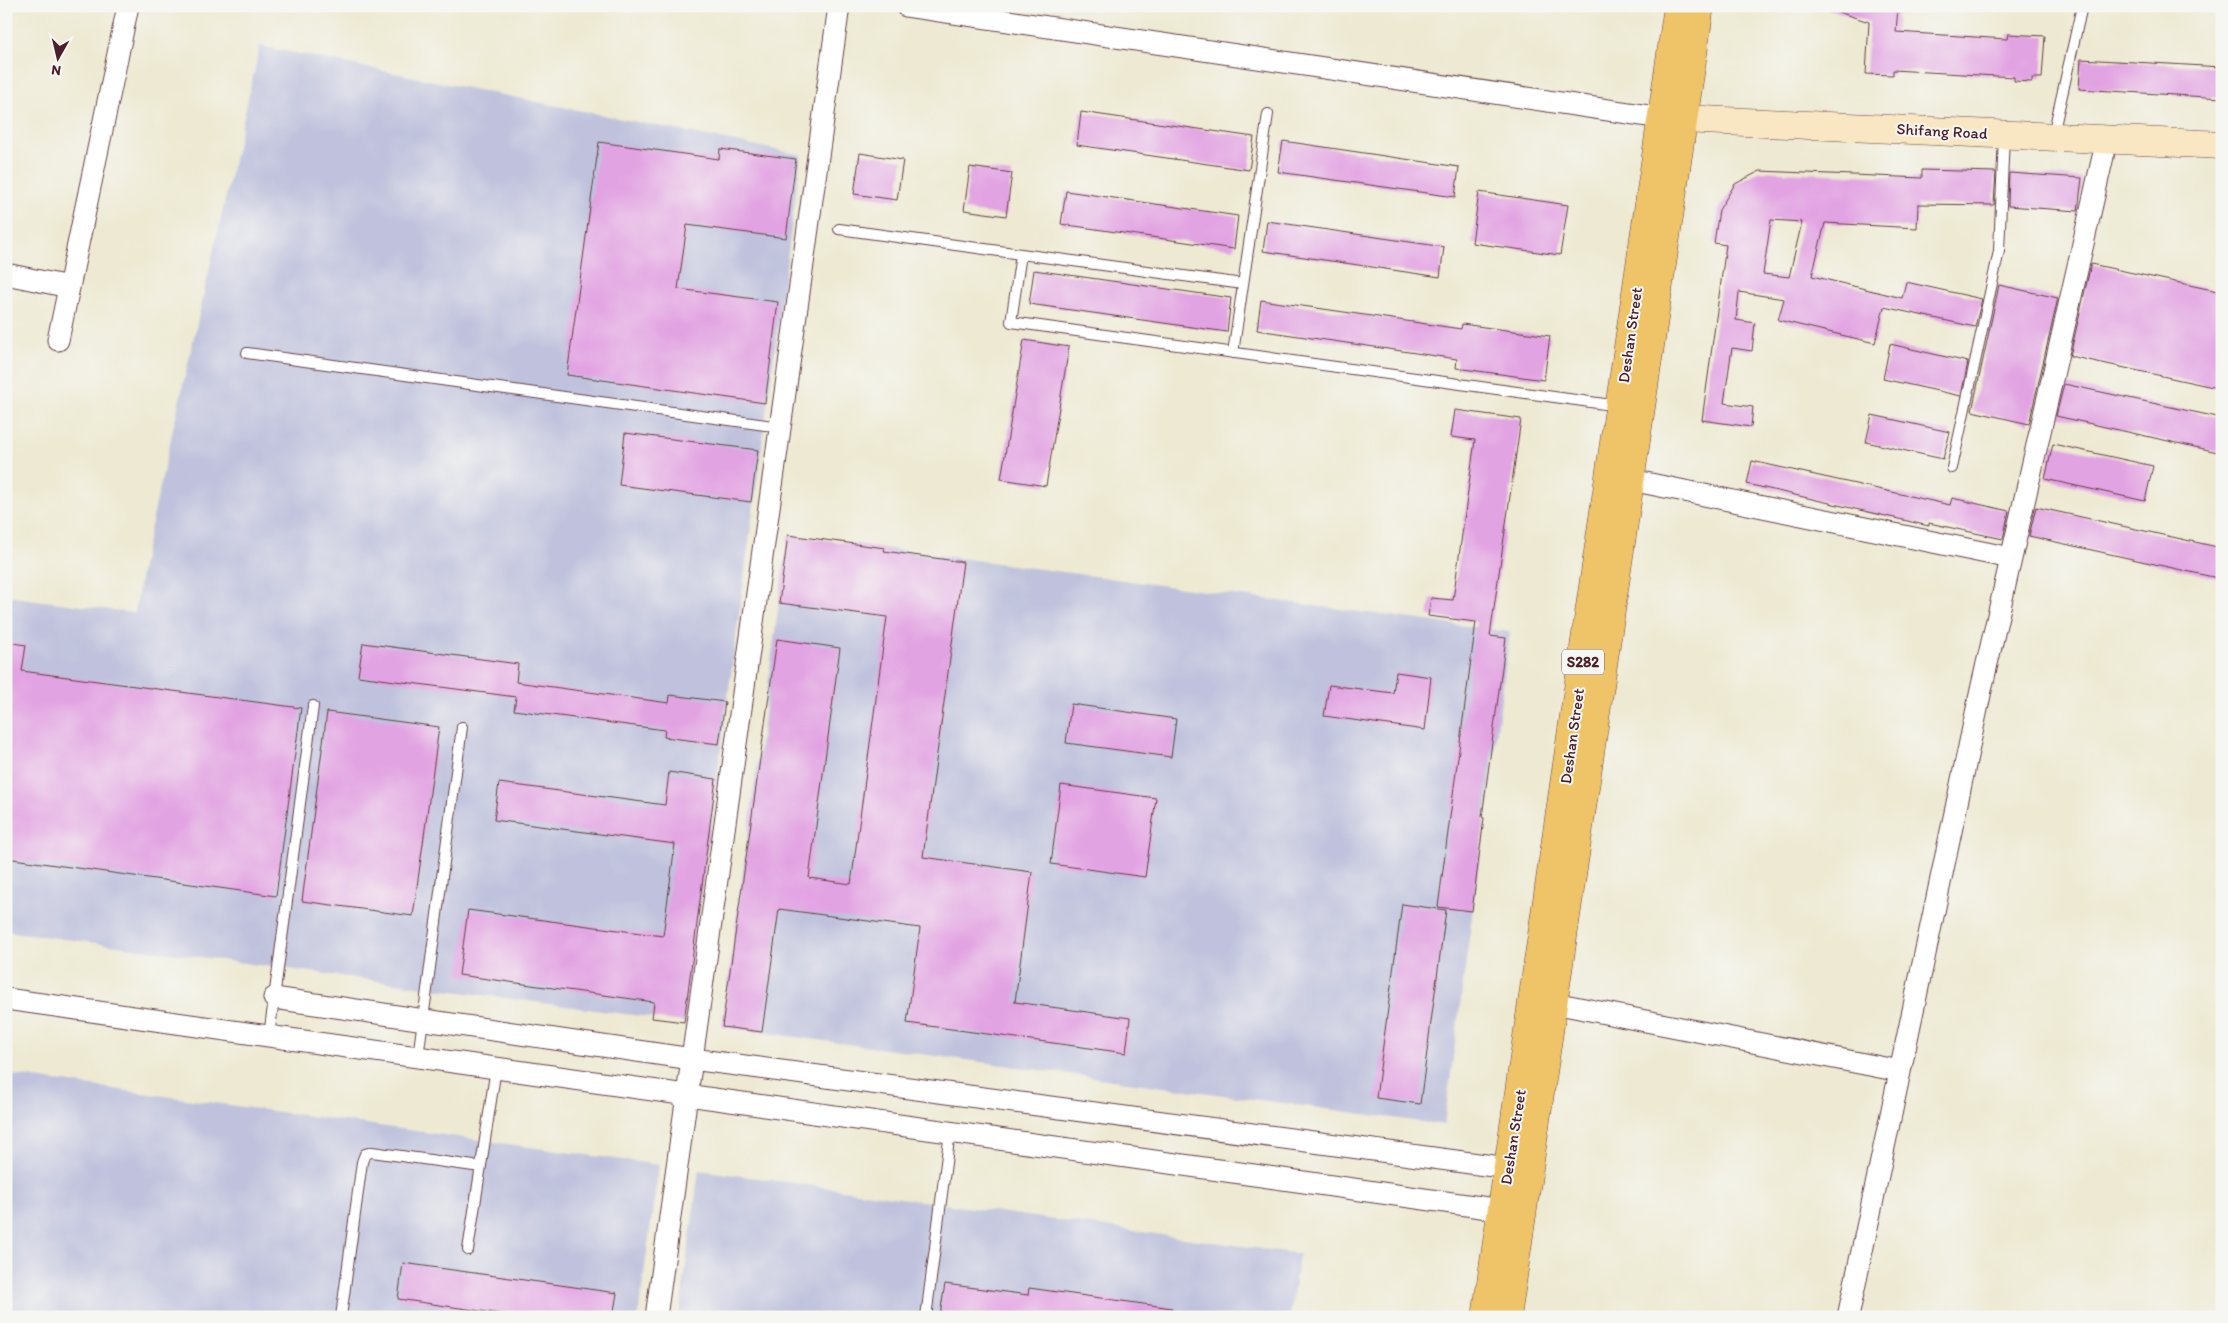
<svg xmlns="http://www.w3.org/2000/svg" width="2228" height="1323" font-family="Itim,sans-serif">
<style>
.industrial{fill:#c0c2dd}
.building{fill:#e2a3e2;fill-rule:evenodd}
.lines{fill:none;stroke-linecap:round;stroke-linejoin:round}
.lane-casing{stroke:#623d44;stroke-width:12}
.street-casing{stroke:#623d44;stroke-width:23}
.secondary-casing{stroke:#623d44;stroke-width:29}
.primary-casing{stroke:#623d44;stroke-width:29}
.lane{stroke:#fff;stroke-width:10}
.street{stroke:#fff;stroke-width:21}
.secondary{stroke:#f9e7c3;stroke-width:28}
.primary{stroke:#efc469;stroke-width:28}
.labels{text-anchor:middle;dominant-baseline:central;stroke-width:4;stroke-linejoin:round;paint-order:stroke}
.shield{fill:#f6f6f2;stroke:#7e6067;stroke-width:1}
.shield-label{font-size:15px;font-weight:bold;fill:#4a1f2b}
.street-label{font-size:16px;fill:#4a1f2b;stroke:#f6f6f2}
</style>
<rect width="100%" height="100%" fill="#f6f6f2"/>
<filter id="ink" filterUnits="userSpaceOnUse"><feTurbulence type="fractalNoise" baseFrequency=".02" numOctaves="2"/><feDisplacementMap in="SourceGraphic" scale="10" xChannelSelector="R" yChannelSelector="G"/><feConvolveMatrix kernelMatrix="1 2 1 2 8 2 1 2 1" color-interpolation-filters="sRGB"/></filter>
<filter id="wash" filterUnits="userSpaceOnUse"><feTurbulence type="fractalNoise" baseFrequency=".0096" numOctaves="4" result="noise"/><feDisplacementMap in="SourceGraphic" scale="20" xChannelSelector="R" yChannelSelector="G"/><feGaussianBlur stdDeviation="1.12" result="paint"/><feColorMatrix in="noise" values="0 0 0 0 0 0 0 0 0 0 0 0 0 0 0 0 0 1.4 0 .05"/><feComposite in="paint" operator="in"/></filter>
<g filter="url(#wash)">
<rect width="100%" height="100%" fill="#ede9d2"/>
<path class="industrial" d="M260 46 801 155 684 1022 6 931V596L135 613 142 566Z
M788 535 1510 632 1444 1125 722 1027Z
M6 1074 659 1165 638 1317H6Z
M699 1170 1299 1254 1290 1317H679Z"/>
<g id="blocks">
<path class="building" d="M1830 6H1898L1896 32 2007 39 2008 34 2045 36 2042 78H2032V82L2014 81V77L1893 70V75L1866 74 1869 22 1829 9Z
M2081 59 2222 67V98L2079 89Z
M1081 112 1254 137 1249 170 1077 145Z
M1283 141 1459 167 1455 197 1278 172Z
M599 142 719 159 720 149 796 159 786 238 687 225 678 289 778 302 765 403 567 375Z
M860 153 903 160 897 200 854 194Z
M970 167 1012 173 1006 216 964 210Z
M1922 170 1996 172 1994 205 1918 204 1917 228 1825 223 1812 276 1902 298 1906 282 1982 299 1975 327 1884 307 1875 343 1778 320 1784 299 1739 292 1736 320 1755 323 1752 351 1732 348 1724 403 1753 407 1751 427 1702 420 1726 245 1714 243 1719 210 1735 184 1760 171 1922 178ZM1771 220 1802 222 1789 277 1763 274Z
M2009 173 2082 178 2078 211 2008 206Z
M1066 191 1238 216 1234 249 1061 224Z
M1479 192 1568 205 1560 255 1472 243Z
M1267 221 1444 247 1440 277 1263 251Z
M2091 264 2222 292V389L2070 356Z
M1034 270 1231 298 1227 332 1029 304Z
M1999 285 2058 298 2029 424 1972 411Z
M1261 300 1461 329 1462 324 1550 336 1544 380 1456 368 1457 359 1257 330Z
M1024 340 1069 347 1046 486 1001 479Z
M1890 344 1968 362 1961 396 1883 379Z
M2064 384 2222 418V453L2056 416Z
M1455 410 1521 419 1490 636 1506 638 1482 817 1484 818 1472 911 1438 907 1476 622 1428 616 1431 598 1453 600 1475 440 1451 437Z
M1872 415 1950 432 1943 459 1866 442Z
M625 433 758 450 751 502 619 485Z
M2053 444 2153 466 2145 501 2045 479Z
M1752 461 1950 505 1952 498 2009 511 2003 539 1929 523V526L1747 484Z
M2036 507 2222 548V579L2029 536Z
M788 535 885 548 884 551 963 562 923 857 1032 872 1015 1002 1130 1018 1126 1053 907 1023 920 928 779 909 762 1032 722 1027 777 639 840 648 809 878 851 884 887 617 779 603Z
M6 642 26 645 22 671 301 708 276 896 6 858Z
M363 643 518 664 516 682 669 703 670 695 725 702 719 744 664 737 665 730 514 710 516 697 358 676Z
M1396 672 1431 677 1425 730 1324 716 1329 685 1393 693Z
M1071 704 1176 719 1171 757 1066 743Z
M327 712 439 727 413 916 302 901Z
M669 772 716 779 684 1022 652 1018 654 1002 459 975 468 910 663 936 675 844 494 820 499 783 665 805Z
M1061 785 1156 798 1145 877 1051 864Z
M1402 904 1446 910 1420 1104 1376 1098Z
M403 1263 617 1293 613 1317H522L398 1299Z
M945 1284 1028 1295 1029 1288 1172 1308 1171 1317H963L940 1314Z"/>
</g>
</g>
<g filter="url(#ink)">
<use href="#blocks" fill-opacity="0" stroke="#623d44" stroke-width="1"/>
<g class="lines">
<defs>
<path id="lane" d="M2053 135 2082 6
M839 229 1021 254 1011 322 1619 406
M1021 254 1243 284
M247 353 780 427
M1233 353 1268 114
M1952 468 1999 251 2004 136
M269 1036 313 706
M418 1057 462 727
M468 1250 496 1068
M341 1317 362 1162 365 1154 372 1152 481 1167
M926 1317 950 1132"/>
<path id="street" d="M906 6 1662 118
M6 274 69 287
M58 340 128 6
M1631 480 2011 558
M274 998 692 1059 1508 1168
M6 999 1502 1210
M1554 1003 1900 1071
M656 1317 839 6
M1848 1317 1981 690 2107 139"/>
<path id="secondary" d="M1662 118 2222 145"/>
<path id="primary" d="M1486 1317 1678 6
M1507 1317 1700 6"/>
</defs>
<use href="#lane" class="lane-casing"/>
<use href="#street" class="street-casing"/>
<use href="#secondary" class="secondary-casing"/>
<use href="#primary" class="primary-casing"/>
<use href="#lane" class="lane"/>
<use href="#street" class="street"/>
<use href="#secondary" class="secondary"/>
<use href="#primary" class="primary"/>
</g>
</g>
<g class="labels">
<rect class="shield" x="1562" y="649.5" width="42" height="25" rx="4"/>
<g class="shield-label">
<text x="1583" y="662">S282</text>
</g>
<g class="street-label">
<text transform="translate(1942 131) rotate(3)">Shifang Road</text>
<text transform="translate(1630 335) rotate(-82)">Deshan Street</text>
<text transform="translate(1572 736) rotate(-82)">Deshan Street</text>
<text transform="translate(1513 1137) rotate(-81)">Deshan Street</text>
</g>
</g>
<rect width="2228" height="1323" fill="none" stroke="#f6f6f2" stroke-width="25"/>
<g transform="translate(58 58) rotate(188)" stroke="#f6f6f2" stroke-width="4" paint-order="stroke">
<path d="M0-4L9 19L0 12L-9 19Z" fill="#4a1f2b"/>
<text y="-8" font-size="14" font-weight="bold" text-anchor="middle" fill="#4a1f2b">N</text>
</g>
</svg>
